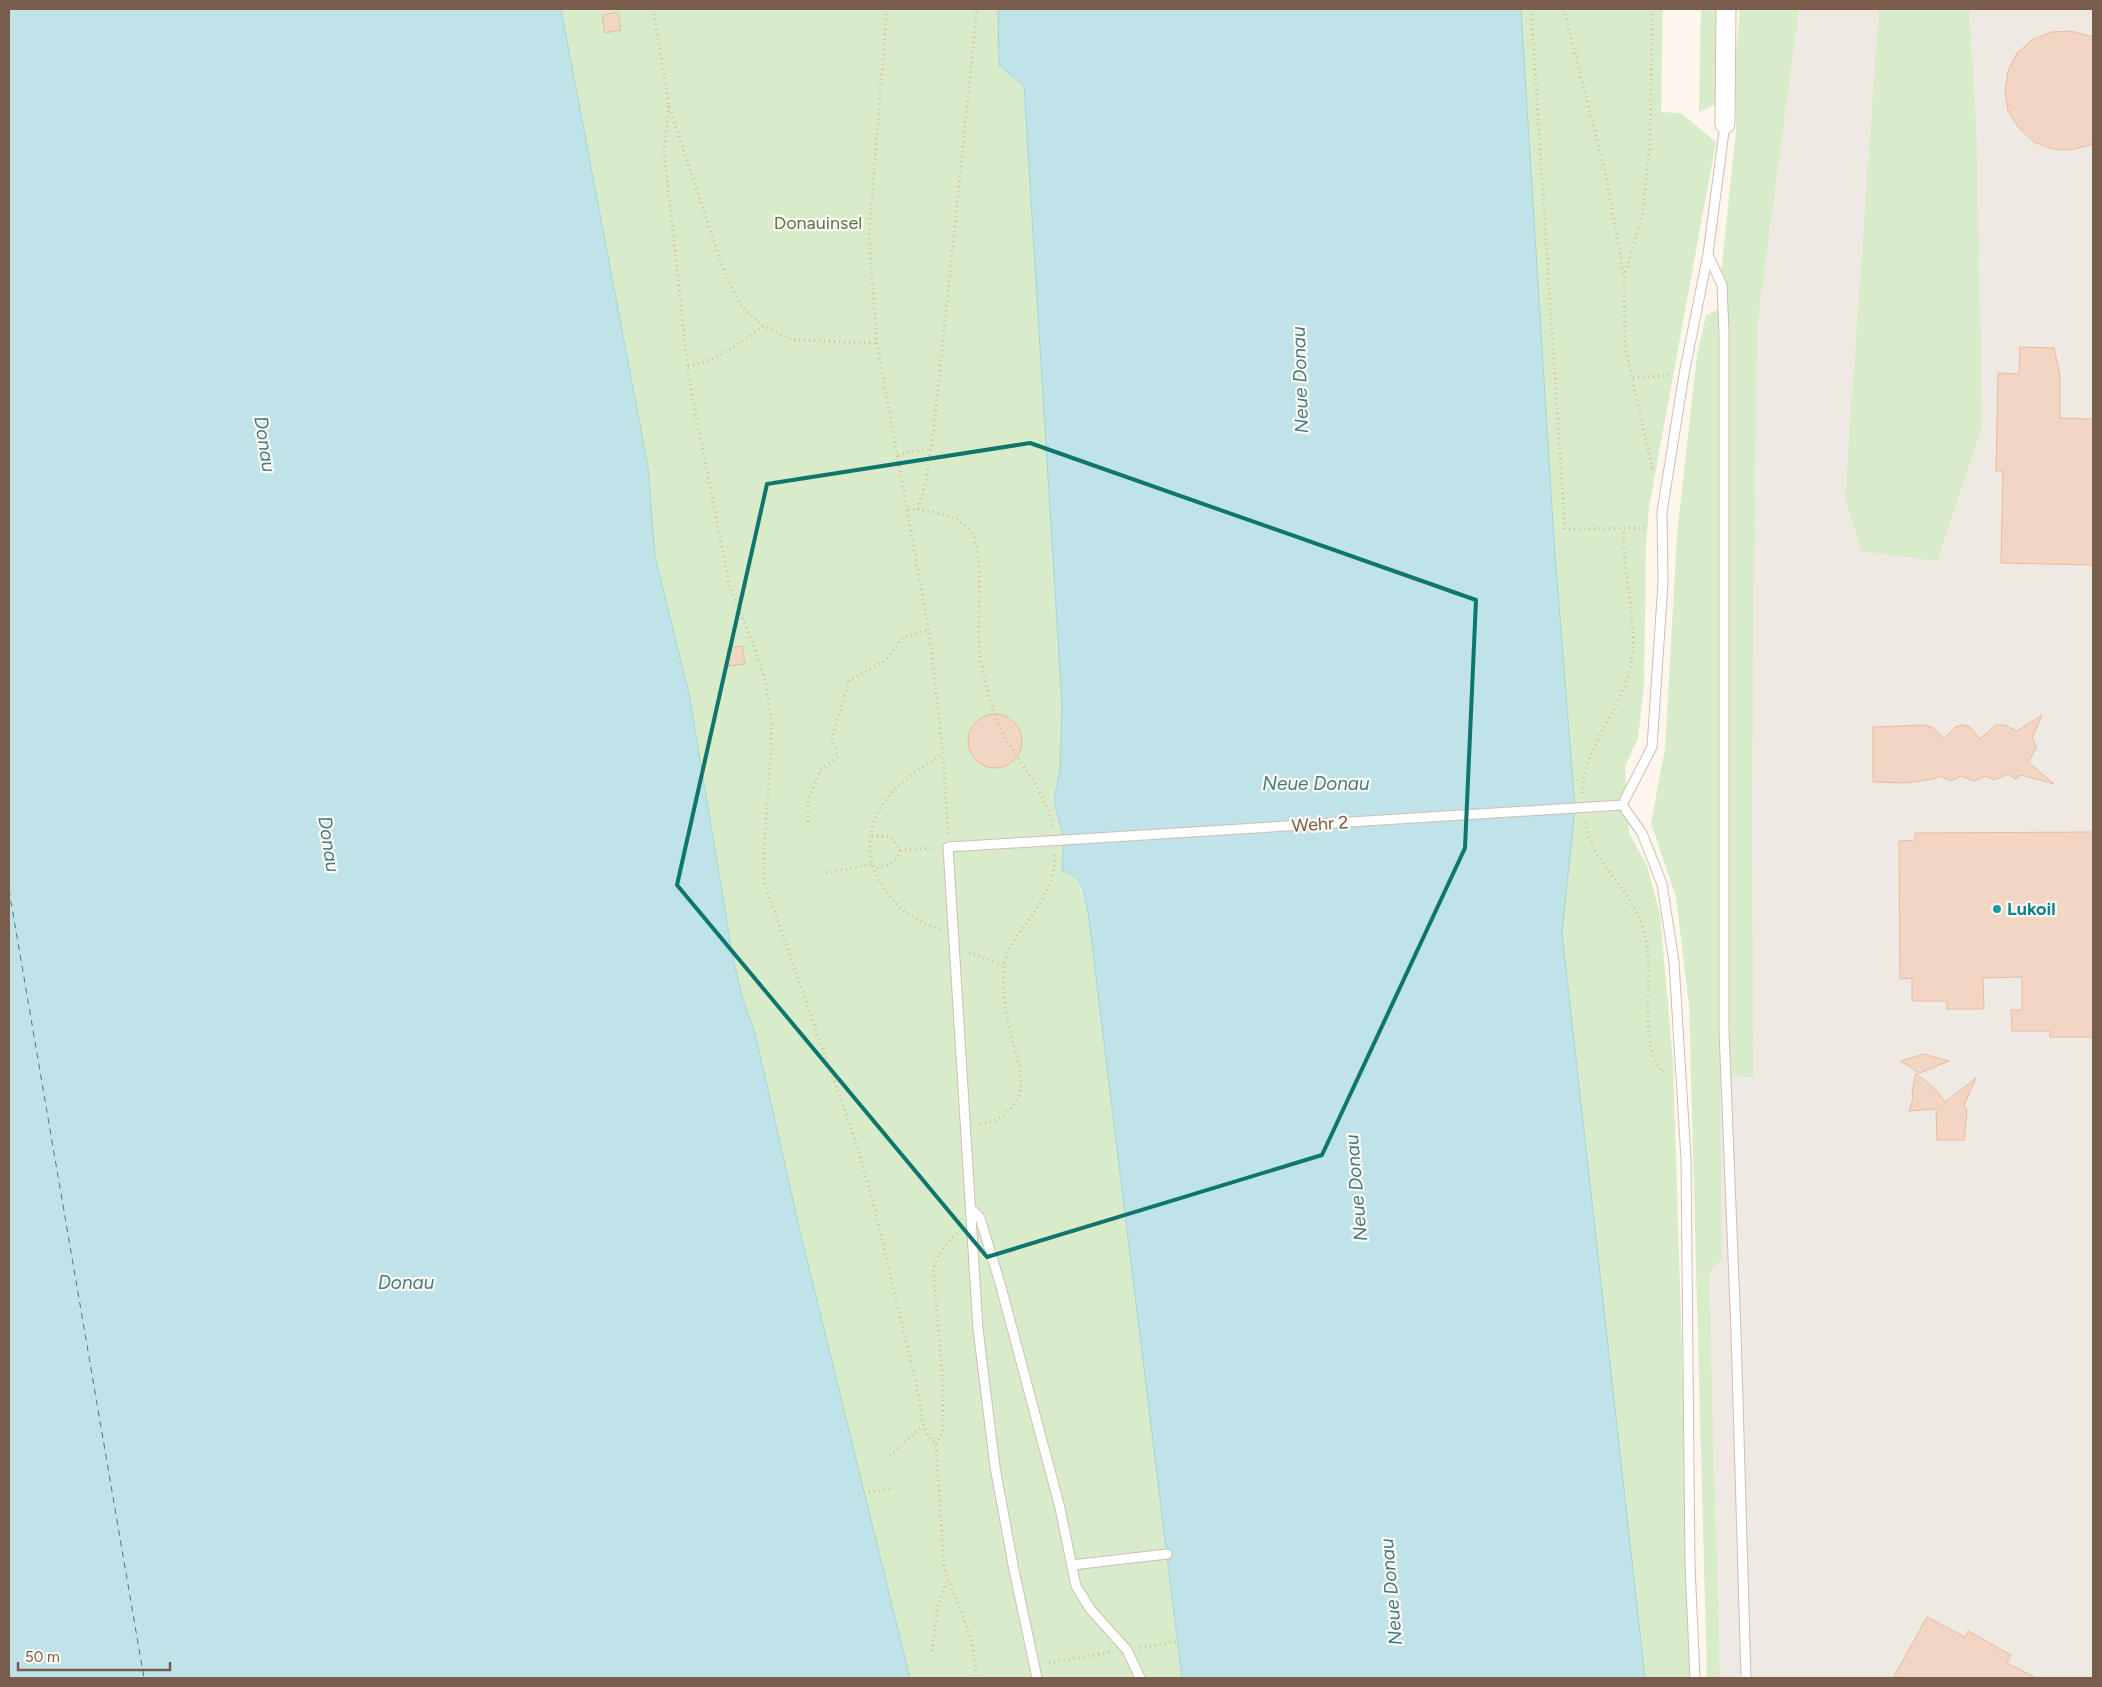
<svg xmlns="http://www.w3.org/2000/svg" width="2102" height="1687" font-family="Figtree,sans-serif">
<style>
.industrial{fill:#efe9e4}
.green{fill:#d8ecc9}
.water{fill:#bfe3e8;stroke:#a5d3da}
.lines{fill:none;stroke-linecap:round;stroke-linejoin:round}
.ferry{stroke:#437c86;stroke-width:1;stroke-dasharray:6 5;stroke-linecap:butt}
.building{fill:#f3d5c3;stroke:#e6bba3}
.service-casing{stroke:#d1beb0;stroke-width:11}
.minor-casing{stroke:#d1beb0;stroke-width:21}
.path{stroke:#d9b8a5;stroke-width:3;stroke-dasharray:1 4;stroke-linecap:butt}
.service{stroke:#fff;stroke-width:9}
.minor{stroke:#fff;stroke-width:19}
.service-bridge-casing{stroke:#d1beb0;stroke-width:11;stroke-linecap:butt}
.service-bridge{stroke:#fff;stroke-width:9}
.marked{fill:none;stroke:#0f766e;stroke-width:4;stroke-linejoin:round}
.culture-dot{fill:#0f9aa8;stroke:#fffaf3;stroke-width:2}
.labels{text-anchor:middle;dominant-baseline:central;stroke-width:4.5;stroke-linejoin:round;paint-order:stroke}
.park-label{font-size:18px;fill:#537a41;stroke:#fffaf3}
.street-label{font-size:18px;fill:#7a5c4d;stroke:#fffaf3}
.culture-label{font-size:18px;font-weight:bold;fill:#0d838f;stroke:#fffaf3;text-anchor:start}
.water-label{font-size:19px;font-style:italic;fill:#437c86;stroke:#fffaf3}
</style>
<rect width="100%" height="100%" fill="#fdf6ec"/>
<path class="industrial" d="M1799 9H2093V1678H1720L1709 1274 1722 1258 1720 1074 1754 1078 1752 820 1757 328Z"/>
<path class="green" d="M548 9H998L999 65 1024 86 1062 705 1060 769 1054 800 1064 840 1062 870 1072 872 1077 877 1088 912 1182 1678H910L803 1244 755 1033 742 997 733 958 689 694 655 557 648 467 602 227Z
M1521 9H1663L1661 112 1681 113 1716 142 1649 507 1646 546 1644 686 1638 738 1625 767 1629 833 1647 866 1660 914 1673 1061 1692 1678H1645L1562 933 1575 808 1554 541Z
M1701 9H1718L1716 104 1699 112Z
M1740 9H1799L1757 328 1752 820 1754 1078 1720 1074 1722 1258 1709 1274 1720 1678H1707L1689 1005 1676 897 1651 823 1665 749 1677 536 1697 355 1706 315 1717 310 1736 132V55Z
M1879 9H1969L1977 144 1982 427 1937 561 1862 551 1845 498Z"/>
<path class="water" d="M9 9H561L648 467 655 557 689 694 733 958 742 997 755 1033 803 1244 910 1678H9Z
M998 9H1521L1554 541 1575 808 1562 933 1645 1678H1182L1088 912C1083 894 1083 874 1062 871L1064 840 1054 800 1060 769 1062 705 1024 86 999 65Z"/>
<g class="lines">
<path class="ferry" d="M9 890 144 1678"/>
</g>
<path class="building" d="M618 12 621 30 605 33 602 15Z
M2071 31 2093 37V144L2071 150 2052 149 2034 142 2019 128 2008 111 2005 91 2008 71 2017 53 2032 40 2051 32Z
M2020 347 2054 348 2060 375V418L2093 419V565L2001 563 2003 471H1996L1998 373 2019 374Z
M742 646 745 664 729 666 727 648Z
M968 741a27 27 0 1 1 54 0a27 27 0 1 1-54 0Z
M2042 715 2032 738 2037 747 2028 762 2054 784 2021 775 2015 779 2008 774 1994 780 1985 776 1974 781 1961 776 1951 781 1940 776 1933 779 1906 783 1873 782V727L1925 725 1933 728 1944 738 1955 727 1962 725 1970 727 1980 739 1996 725H2004L2017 731Z
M2093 832V1037H2050V1031H2012L2011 1010H2022V977L1983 978 1984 1009H1947V1001H1912V978L1900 979 1899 841 1915 840V833Z
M1924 1054 1949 1061 1920 1073 1900 1061Z
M1916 1073 1936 1090 1945 1102 1976 1078 1964 1105 1967 1111 1964 1140H1937L1936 1109 1909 1111 1913 1098 1912 1093Z
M1927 1617 1965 1637 1968 1631 2011 1655 2007 1663 2036 1678H1893Z"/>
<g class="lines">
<defs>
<path id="service" d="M1708 255 1722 285 1724 333V1030L1736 1332 1746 1678
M1064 840 1575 808
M971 1209 980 1218 1000 1283 1060 1508 1076 1586 1091 1610 1127 1650 1140 1678
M1072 1565 1167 1554
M1037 1678 1014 1570 995 1467 978 1329 948 847 1047 841
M1695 1678 1690 1566 1686 1159 1674 962 1662 884 1642 833 1622 805 1652 747 1663 583 1662 512 1684 374 1708 254 1725 124"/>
<path id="minor" d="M1725 124 1726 9"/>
</defs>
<use href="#service" class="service-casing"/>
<use href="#minor" class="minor-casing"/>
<path class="path" d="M653 9 669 106 721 263 741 306 763 326 794 340 877 343
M887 9 869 235 877 343 930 638 943 754 948 833
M1531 9 1565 529 1649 528
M1564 9 1606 176 1624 276
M1652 9 1650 143 1642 218 1624 277 1625 346 1653 472
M669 106 664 150 689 379 730 588 756 651 766 684 771 718V752L764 849V882L856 1143 874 1206 919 1397C922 1416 921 1432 936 1444L944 1566C947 1578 952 1588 956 1599 967 1624 976 1652 976 1678
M688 366C717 361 740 343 763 326
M1633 378 1669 375
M898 455 931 448
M918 509C937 513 961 516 972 533 986 557 974 628 981 661 986 687 992 714 1005 737 1020 766 1048 793 1052 827
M908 510 918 509 926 482 934 427 977 9
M1583 793C1580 756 1621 708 1630 669 1637 636 1630 604 1626 571 1624 557 1624 543 1623 529
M808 822V801L820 770 838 757 832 739 849 681 886 660 903 637 929 630
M1585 822C1588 833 1591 844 1597 854 1618 888 1640 903 1647 946 1653 980 1638 1048 1663 1072H1668
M872 836 891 837 900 850C896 864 887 865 874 869
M900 850 934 848
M826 873 873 864
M940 929C890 915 852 861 879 810 893 785 919 769 942 754
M969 953 1004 965
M980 1124C1003 1122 1023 1103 1021 1078 1020 1062 1013 1046 1010 1030 1005 1011 1002 985 1004 966 1007 946 1021 931 1032 916 1044 899 1056 874 1055 853
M936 1444 943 1432V1383L933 1269C938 1254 946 1243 958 1233
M890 1456 923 1425
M859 1494 894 1488
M1140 1648 1180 1641
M932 1651 938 1606 947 1581
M1049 1663 1112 1652"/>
<use href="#service" class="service"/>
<use href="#minor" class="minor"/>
<defs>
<path id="service-bridge" d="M1575 808 1622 805
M1047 841 1064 840"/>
</defs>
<use href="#service-bridge" class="service-bridge-casing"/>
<use href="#service-bridge" class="service-bridge"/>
</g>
<path class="marked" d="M1030 443 1476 600 1465 848 1322 1155 987 1257 677 885 767 484Z"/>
<circle class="culture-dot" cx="1997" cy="909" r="5"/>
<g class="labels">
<g class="park-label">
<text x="818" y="223">Donauinsel</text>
</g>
<g class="street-label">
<text transform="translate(1320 824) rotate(-4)">Wehr 2</text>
</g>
<g class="culture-label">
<text x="2007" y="909">Lukoil</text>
</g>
<g class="water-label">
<text transform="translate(1300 380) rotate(-92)">Neue Donau</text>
<text transform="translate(265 444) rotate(81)">Donau</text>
<text x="1316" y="783">Neue Donau</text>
<text transform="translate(329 844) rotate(81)">Donau</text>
<text transform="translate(1356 1188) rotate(-95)">Neue Donau</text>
<text x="406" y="1282">Donau</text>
<text transform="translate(1391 1592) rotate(-95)">Neue Donau</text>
</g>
</g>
<rect width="2102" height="1687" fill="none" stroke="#7a5c4d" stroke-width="20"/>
<path d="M18 1662v8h152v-8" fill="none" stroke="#7a5c4d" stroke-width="2.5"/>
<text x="25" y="1662" font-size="15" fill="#7a5c4d" stroke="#fffaf3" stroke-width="4" paint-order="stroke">50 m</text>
</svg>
